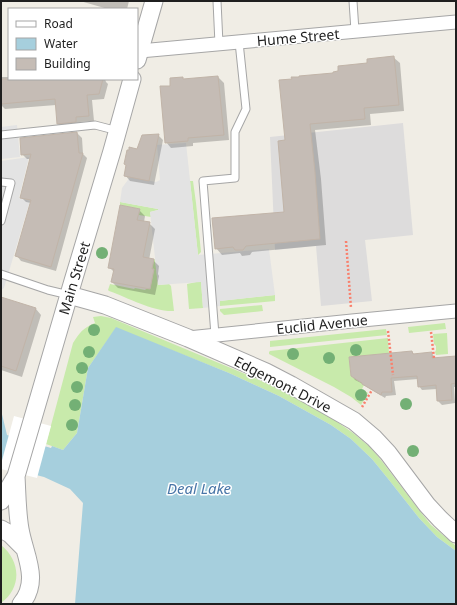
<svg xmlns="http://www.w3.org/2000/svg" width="457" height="605" font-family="'Noto Sans',sans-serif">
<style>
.residential{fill:#dddcdc}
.grass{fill:#c8eaab}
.parking{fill:#e3e3e3}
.water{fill:#a6cfdd}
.pier{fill:#fff}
.shadow{fill:#0003}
.building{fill:#c5bcb5;stroke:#c1b4a8}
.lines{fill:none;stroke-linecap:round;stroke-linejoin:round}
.service-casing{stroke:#a6a6a6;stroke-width:9}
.minor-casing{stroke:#a6a6a6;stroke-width:15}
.tertiary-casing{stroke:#a6a6a6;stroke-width:19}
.path{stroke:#f9806d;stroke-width:2.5;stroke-dasharray:2 2;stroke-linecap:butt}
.service{stroke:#fff;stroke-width:7}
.minor{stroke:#fff;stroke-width:13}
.tertiary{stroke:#fff;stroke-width:17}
.tree{fill:#73b075}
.labels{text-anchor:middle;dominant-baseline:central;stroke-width:3;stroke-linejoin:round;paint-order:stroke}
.street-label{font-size:14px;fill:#1f1f1f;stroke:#fff}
.water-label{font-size:15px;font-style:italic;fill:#4875a7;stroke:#fff}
</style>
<rect width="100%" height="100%" fill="#f0ede5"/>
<path class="residential" d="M403 123 413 235 365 240 372 301 321 306 316 246 275 250 270 137Z"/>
<path class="grass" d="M190 181H193L196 203 201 252 198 255Z
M120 202 158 209V210L150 212 151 217 139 215 140 209 120 205Z
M154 259 155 260 158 285 169 284 171 286 174 311C153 312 129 298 109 291L108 290 110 284 134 289 135 288 145 290 146 289H150L154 269H152Z
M201 281 203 308 189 309 187 284Z
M275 295V301L220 306 219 301Z
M262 305 263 311 224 315 220 311V309Z
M101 316 111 318 257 379 290 394 330 417 353 433 370 447 381 460 419 510 431 525 456 546V551L437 537 419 518 389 480 372 459 351 439 331 425 279 396 229 373 116 328 88 368 77 433 63 450 46 444 73 343C80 332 83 328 95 323L93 317Z
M445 323 446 329 409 333 408 327Z
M386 329 387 335 270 347V341Z
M447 333 448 354 436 355 435 352 436 350V346L434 344 433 334Z
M388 338 389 354 349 357 351 376 360 382 364 381 362 384 364 385 362 389 368 393 361 405 351 397 334 387 269 354V352L270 351Z
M1 545C21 561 22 588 1 603Z"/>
<path class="parking" d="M17 125 20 157 1 159V127Z
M186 143 198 255 269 249 275 295 220 301V306L203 308 201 282 158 285 150 212 158 210V209L120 202 122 188 130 177 156 182 160 180 157 145Z
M29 157 19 198 30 201 4 288 1 290V161Z"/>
<path class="water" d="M116 327 229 373 279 396 331 425 351 439 372 459 389 480 419 518 437 537 456 551V604H75L83 503 70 489 44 477 1 466V410L7 435 51 448 52 446 63 450 77 433 88 368Z"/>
<path class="pier" d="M14 416 51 426 37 478 1 469V464Z"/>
<path class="shadow" d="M80 1H129L127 9H108Z
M393 57 400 63 404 111 370 114 371 125 315 130 321 179 326 245 252 252 250 255 242 256 240 253 222 255 216 248 285 213 286 141 334 74Z
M1 77H9V79H105L106 82 108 84 104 99 92 100 94 121 80 122 81 127 63 129 58 124 56 105 5 109 1 105Z
M218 77 224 83 229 140 193 143V146L171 148 166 142 171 86 184 80Z
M77 133 82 138 83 154 87 158 56 271 21 261 17 256 31 203 26 202 21 197 31 159H27L22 154Z
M158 135 163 140 154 185 130 181 125 175 127 165 137 150Z
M139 210 145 216 144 222 149 223 155 229 149 260H153L159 266 158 274 159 276 155 295 118 288 112 282 114 272 110 268Z
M1 298 36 309 41 315 22 377 1 370Z
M412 352 415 355 431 353 435 357V359L456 357V387H454L455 403 442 405 438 401 437 389 422 390 419 386 418 379 394 381 396 395 386 396 385 398 367 387 363 384 355 380 352 376Z"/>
<path class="building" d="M394 56 399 105 364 108 365 119 310 124 315 172 320 239 246 246 243 250H235L233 247 215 249 212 218 284 212 278 141 285 140 279 80 292 79 291 77H299V76L333 73V72L338 71V66L367 63V59Z
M218 76 224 135 188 138V141L165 143 160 86H170V78L183 77V79Z
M1 79H103L99 94 87 95 89 116 76 117V122L57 124 55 99 1 104Z
M77 132 79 153H83L51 267 15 256 31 200 20 198 31 154 21 155 20 138Z
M159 134 149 181 124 176 126 165 124 164 127 150H129V147L137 149 142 135Z
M120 205 140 209 137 220 150 222 143 257 154 259 152 269H154L150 289 111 282 114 269 108 268Z
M1 297 36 308 16 371 1 366Z
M412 351 413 354 432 352V358L456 356V383L451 384 452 400 437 401 436 385 418 387 417 376 391 378 392 392H382L381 395 362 384V383L351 376 349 357Z"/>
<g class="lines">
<defs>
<path id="service" d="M217 1 219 44
M353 1 355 31
M1 135 95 125 118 131
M1 182 11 183 1 221
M1 274 48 290 69 295
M215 335 203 181 235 178V132L246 109 239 42"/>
<path id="minor" d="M140 51 456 22
M188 338 352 321 456 311"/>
<path id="tertiary" d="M137 60 154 1
M69 295 105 305 188 338 266 372 291 385 354 421 374 438 388 453 427 505 440 519 456 534
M16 476C17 494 17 512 20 529 24 554 41 580 21 604
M1 501 16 476 73 281 112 151 132 79
M1 529 10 534 25 549"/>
</defs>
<use href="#service" class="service-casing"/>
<use href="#minor" class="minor-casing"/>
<use href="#tertiary" class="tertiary-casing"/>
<path class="path" d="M346 241 351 308
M388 331 393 375
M431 332 434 358
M362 407 372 390"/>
<use href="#service" class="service"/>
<use href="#minor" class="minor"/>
<use href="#tertiary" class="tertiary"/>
</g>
<g class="tree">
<circle cx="102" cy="253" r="6"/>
<circle cx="94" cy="330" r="6"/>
<circle cx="356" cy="350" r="6"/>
<circle cx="89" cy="352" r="6"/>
<circle cx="293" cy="354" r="6"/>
<circle cx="329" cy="358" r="6"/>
<circle cx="82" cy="368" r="6"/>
<circle cx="77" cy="387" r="6"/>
<circle cx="361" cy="395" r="6"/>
<circle cx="406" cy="404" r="6"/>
<circle cx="75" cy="405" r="6"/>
<circle cx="72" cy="425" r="6"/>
<circle cx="413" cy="451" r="6"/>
</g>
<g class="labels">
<g class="street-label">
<text transform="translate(298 37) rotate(-5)">Hume Street</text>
<text transform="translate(74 278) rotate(-73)">Main Street</text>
<text transform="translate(322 324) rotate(-6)">Euclid Avenue</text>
<text transform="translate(283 384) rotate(27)">Edgemont Drive</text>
</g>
<g class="water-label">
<text x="199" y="488">Deal Lake</text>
</g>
</g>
<rect width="457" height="605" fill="none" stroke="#1f1f1f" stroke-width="4"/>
<rect x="8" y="8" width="130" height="72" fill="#ffffff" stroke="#a5a5a5"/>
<rect x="16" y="21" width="20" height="6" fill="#ffffff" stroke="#a5a5a5"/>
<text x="44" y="28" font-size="12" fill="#1f1f1f">Road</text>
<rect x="16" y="38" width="20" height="12" fill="#a6cfdd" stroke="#a5a5a5"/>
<text x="44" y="48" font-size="12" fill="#1f1f1f">Water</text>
<rect x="16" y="58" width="20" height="12" fill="#c5bcb5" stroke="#a5a5a5"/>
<text x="44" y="68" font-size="12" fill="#1f1f1f">Building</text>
</svg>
